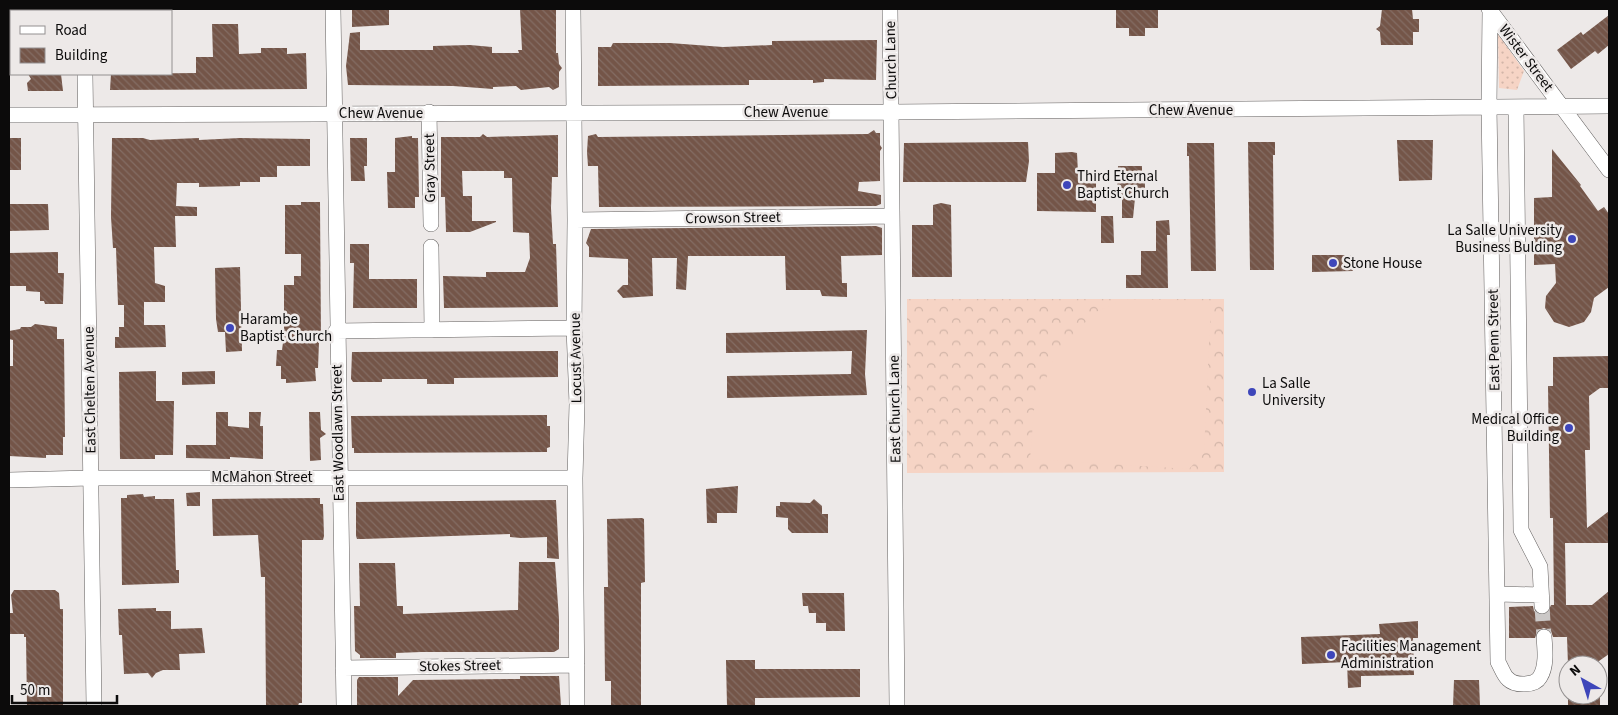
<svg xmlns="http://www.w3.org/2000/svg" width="1618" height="715" font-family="'Source Sans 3',sans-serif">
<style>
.grass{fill:url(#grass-dots)}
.forest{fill:url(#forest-crowns)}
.pitch{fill:#f6d4c5}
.building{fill:url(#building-back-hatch)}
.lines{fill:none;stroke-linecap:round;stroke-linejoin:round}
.minor-tunnel{stroke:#cbc8c7;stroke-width:15;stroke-dasharray:15 8;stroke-linecap:butt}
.minor-casing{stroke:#625f5e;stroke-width:16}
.minor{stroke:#fff;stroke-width:15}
.poi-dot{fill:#3e46ba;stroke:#ede9e8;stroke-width:2}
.labels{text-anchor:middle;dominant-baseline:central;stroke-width:5;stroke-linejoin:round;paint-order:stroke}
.street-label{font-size:15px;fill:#0c0b0b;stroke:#ede9e8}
.poi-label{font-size:15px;fill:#0c0b0b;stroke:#ede9e8;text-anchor:start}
</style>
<defs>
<pattern id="grass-dots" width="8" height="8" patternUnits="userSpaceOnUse" patternTransform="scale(1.25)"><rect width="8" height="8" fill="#f6d4c5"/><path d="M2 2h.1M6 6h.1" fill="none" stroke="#d2b5a8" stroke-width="1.8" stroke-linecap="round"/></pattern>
<pattern id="forest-crowns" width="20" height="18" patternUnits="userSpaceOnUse" patternTransform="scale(1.25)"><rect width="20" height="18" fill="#f6d4c5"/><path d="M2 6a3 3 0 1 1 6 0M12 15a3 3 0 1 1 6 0" fill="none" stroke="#d2b5a8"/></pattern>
<pattern id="building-back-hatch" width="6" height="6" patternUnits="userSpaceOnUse" patternTransform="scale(1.25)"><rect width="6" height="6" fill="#745548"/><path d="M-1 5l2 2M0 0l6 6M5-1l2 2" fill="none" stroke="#846d64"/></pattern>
</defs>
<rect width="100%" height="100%" fill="#ede9e8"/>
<path class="grass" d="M1498 34 1524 71 1517 90 1499 88Z"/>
<path class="forest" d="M907 299H1224V472L907 473Z"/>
<path class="pitch" d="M1124 299 1211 301 1204 453 1189 469 1030 459 1034 410 1057 350 1096 312Z"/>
<path class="building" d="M352 9H389V25L352 27Z
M520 9H556V53H558L559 64 562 68 559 72V87L553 90 549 87 521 90 516 86 493 87V89L453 86 348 85 346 66 350 33 360 32V50H433V46L470 45 492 47V53H519L518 50H522Z
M1116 9H1158V28H1145V36H1129V28H1116Z
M1382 9H1412L1413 19H1419V32H1413V45H1381L1380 32 1376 29 1380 26Z
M1609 15V45L1598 54 1595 51 1571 69 1557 50 1581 32 1583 35Z
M212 24H238L239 54 261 53V48H287V54L306 53 307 89 110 90 111 74 196 73V57H213Z
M877 40 876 80 824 79V82L813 83V80H749V85L598 86V47H611L613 43H670L723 47 772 45V41Z
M28 74H61L63 91H28L27 83 31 79Z
M874 130 876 133H880V145L882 148 880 151V181L859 182 858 191 881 195V204L876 206 599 207 598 166H588L587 152 588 136 596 134 598 137 868 134Z
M483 134 487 137 558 135V177H552L551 208 553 244H556L558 307 444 308 443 276 486 277V272H525L530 258 529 233 513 232 512 178H504V171H462L463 196H472V221H496V222L470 232H446L445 197H441V137H480Z
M412 136V138H418L419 197H415V208H388L387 172H395V138Z
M9 138H21V170H9Z
M112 138H143L150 140 199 138V140L240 138 310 139V166H277V177H260V182H240V186L199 187V183H177L176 206 197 207V216H175L176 247H154L155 283 165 286V302H144V325H165L166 347 115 348V337H119V327H124V305H118L116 248H113L111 217Z
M350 138H367V166H364L365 181H351Z
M1397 140H1433L1432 180 1399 181Z
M1028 142 1029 161 1026 182H903L904 143Z
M1248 142H1275V155H1273L1274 270H1250Z
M1187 143H1214L1216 271H1191L1189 156H1187Z
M1552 149 1581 185 1580 186 1598 211 1604 207 1609 214V287L1594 298 1591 312 1584 322 1569 327 1554 322 1545 308 1546 296 1556 283 1555 264 1534 265V198L1552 197Z
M1072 152 1077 153 1078 173H1096V212L1037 211V173H1055V153Z
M1118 166H1142V171H1145V193L1143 198H1135L1133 218H1122V194H1117Z
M301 202H320L321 342H319L318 368H315L316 381 286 383V379H281V366H276L277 350H282L284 335V285H294V276H301V254H285V205H301Z
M941 203 951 205 952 277H912V225H933V205Z
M9 204H48L49 230 9 231Z
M1101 216H1113L1114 243H1101Z
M1169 220 1170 235H1167L1168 288H1126V275H1141V251H1156V221Z
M876 226 882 228V255L841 256 842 283H847V297L822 296 820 290H786L785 256H688L686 290 676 289 677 258H652L653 296 623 298 617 291 623 285H628V259L589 257V247L586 243 591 229Z
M350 244H369V279H417V308H353L354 263H350Z
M58 252V273H64L63 304H45L44 301H40V292L26 291V286H9V253Z
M1312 255H1353V271L1312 272Z
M240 267 242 351 226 352 225 332H218L216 319 215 268Z
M35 324 57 327V339H64L65 437H63V455H46V458L9 456V366H13V340L9 339V331L20 329 21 327H31Z
M867 330 865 374 867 395 727 398V376L851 374 852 351 726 353V333Z
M558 351V377L454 378V384H427V379H382V382H353L351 379 352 352Z
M1609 356V388H1600L1589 396 1590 450H1585L1587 528 1609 511V543H1565L1566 605H1592L1609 591V654L1599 661V665H1568L1567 637H1553L1551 631 1544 628 1538 630 1535 638H1509V607L1533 606 1534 611 1542 615 1547 614 1551 605H1554L1553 518H1550L1548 386H1553V357Z
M156 371V401H174L173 455H155V459H120L119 372Z
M215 371V384L182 385V372Z
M216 412H228V426L249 428V412H261L260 426H263V459L230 457V459L186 458V445H216Z
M309 412H320L321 430 326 434 320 438 321 460 310 461Z
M547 415V426H550V447L547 448V452L354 453V448H352L351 416Z
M738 486 737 513H717V523H707L706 489Z
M200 492V506H187L186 493Z
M143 494 144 497 155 496V499H174L176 570H179V583L122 585 121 498H127V495Z
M320 498V504H323L324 536 323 540H302V703H299L298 706H266L265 577H261L258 535 213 536 212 499Z
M814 499 822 506V514H828V533H792L788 529V518L776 517V506H780V502L810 503Z
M556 500 559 559 547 558V537L521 538 510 537V534L363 539H357L356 536V502Z
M642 518 644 519 645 582 641 583V705H611V681H605L604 587H608L607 519Z
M519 562H555L559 619V649L554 652H421L396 653V658H360V655L355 651 354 606H360L359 563H395L397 606H403V614L518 610Z
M14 590H55L59 593 60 609H63V706H27L26 637H24V634H9V613H13L11 595Z
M802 593H844L845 631H826V623H816V613H809L808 606H803Z
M156 608V611H171V629L202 628 205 653 179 654 180 670H163L156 673 152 678 148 673 124 674 122 635H119L118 609Z
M1418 621V638H1413L1414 675 1361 676V687L1348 688 1347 662 1302 664 1301 637 1380 634 1379 624Z
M726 660H755V669H860V697L755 698V706H727Z
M520 676H559L561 706H357V680L359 677H398V696L413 680 520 679Z
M1454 680H1479L1480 706H1453Z
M1568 695H1600V706H1568Z"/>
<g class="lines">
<path class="minor-tunnel" d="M1542 606 1544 637"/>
<defs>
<path id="minor" d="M85 9V11
M333 9 344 706
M573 9 575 220 574 328 577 404 575 478 577 706
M890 9 897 706
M1489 9 1609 170
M1490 11 1489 107 1498 662C1501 667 1504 676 1508 679 1515 686 1535 686 1540 677 1547 666 1545 649 1544 637
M85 74 94 706
M1516 107 1521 530 1540 567 1542 606
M429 112 431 224
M9 115 892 112 1609 106
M575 220 890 216
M431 247 432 330
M336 331 574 328
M9 480 91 478H575
M1497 594 1541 595
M343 668 577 665"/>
</defs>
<use href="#minor" class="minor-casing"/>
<use href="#minor" class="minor"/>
</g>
<g class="poi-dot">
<circle cx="1067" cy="185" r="5"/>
<circle cx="1572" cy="239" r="5"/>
<circle cx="1333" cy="263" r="5"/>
<circle cx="230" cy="328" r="5"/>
<circle cx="1252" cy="392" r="5"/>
<circle cx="1569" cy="428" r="5"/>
<circle cx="1331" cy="655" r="5"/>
</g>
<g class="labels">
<g class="street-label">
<text transform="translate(1526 58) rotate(53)">Wister Street</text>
<text transform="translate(891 60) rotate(-91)">Church Lane</text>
<text x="1191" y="110">Chew Avenue</text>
<text x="786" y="112">Chew Avenue</text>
<text x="381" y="113">Chew Avenue</text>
<text transform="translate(430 168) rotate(-91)">Gray Street</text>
<text transform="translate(733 218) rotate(-1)">Crowson Street</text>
<text transform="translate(1494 340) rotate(-91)">East Penn Street</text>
<text transform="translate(576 358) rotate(-91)">Locust Avenue</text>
<text transform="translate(90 390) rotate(-91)">East Chelten Avenue</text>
<text transform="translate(895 409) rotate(-91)">East Church Lane</text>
<text transform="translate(338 433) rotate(-91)">East Woodlawn Street</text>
<text x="262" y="477">McMahon Street</text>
<text transform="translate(460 666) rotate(-1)">Stokes Street</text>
</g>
<g class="poi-label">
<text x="1077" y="176">Third Eternal<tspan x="1077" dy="17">Baptist Church</tspan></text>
<text x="1562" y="230" text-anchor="end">La Salle University<tspan x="1562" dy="17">Business Bulding</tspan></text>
<text x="1343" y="263">Stone House</text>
<text x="240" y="319">Harambe<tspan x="240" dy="17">Baptist Church</tspan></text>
<text x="1262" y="383">La Salle<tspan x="1262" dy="17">University</tspan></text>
<text x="1559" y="419" text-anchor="end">Medical Office<tspan x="1559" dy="17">Building</tspan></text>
<text x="1341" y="646">Facilities Management<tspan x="1341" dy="17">Administration</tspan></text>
</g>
</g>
<rect width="1618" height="715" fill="none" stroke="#0c0b0b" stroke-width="20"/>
<rect x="10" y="10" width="162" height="65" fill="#ede9e8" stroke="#939090"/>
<rect x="20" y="26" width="25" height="8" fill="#ffffff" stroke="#939090"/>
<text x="55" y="35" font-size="15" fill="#0c0b0b">Road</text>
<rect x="20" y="48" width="25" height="15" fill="url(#building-back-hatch)" stroke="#939090"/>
<text x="55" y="60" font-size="15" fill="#0c0b0b">Building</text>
<g transform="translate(1583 680) rotate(321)"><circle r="24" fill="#ede9e8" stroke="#939090"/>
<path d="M0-4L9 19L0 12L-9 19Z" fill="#3e46ba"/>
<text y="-8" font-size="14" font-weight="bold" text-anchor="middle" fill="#0c0b0b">N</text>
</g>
<path d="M12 695v8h105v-8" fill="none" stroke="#0c0b0b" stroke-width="2.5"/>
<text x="20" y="695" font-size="15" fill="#0c0b0b" stroke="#ede9e8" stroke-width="4" paint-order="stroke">50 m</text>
</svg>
